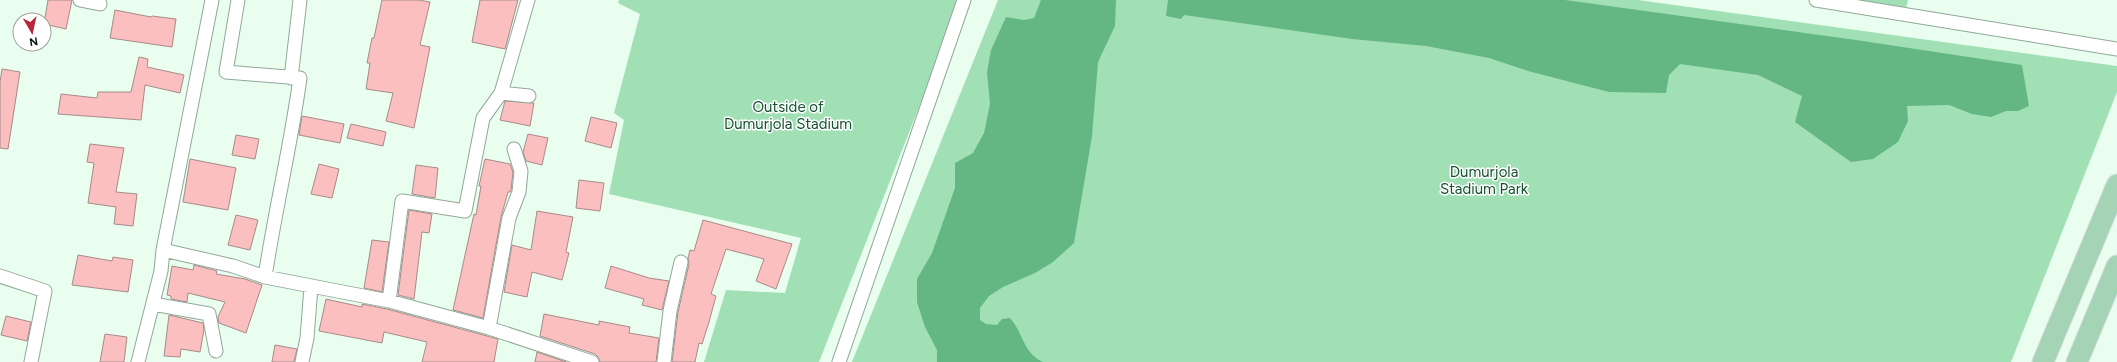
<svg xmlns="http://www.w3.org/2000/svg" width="2117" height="362" font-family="Figtree,sans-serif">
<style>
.green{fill:#a1e0b5}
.water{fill:#64b782}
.building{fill:#fabfbe;stroke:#a78a8a}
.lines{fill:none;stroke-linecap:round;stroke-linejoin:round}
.minor-casing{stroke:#91a898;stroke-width:15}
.primary-casing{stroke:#e1e2e2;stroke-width:23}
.minor{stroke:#fff;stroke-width:13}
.primary{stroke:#a5d3b5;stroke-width:21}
.labels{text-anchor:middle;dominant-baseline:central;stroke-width:3;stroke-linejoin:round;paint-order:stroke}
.park-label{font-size:15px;fill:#13512f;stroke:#fff}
</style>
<rect width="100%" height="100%" fill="#eafef0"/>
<path class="green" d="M619 0H961L819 362H704L726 290 785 293 801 238 609 194 624 120 614 113 640 14 618 3Z
M998 0H1638L2117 66V92L2011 362H852Z
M1853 0H1908L1906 8Z"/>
<path class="water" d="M1041 0H1116L1115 26 1098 62 1092 136 1074 243 1053 262 1035 273 1003 287 989 296 980 308V320L986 324 997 325 1002 319 1010 318C1023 332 1023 353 1043 362H937V350L925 327 917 302V279L932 253 955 188V163L973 153 984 133 990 104 987 72 991 50 1006 17 1024 20 1034 18Z
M1168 0H1565L1856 40 2022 65 2029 106 2018 111H2006L1991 117 1972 114 1949 105 1907 106 1908 121 1898 142 1873 159 1851 162 1795 122 1802 96 1758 75 1680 64 1669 75 1666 93 1609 92 1528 71 1489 58 1426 46 1352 39 1184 15 1181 19 1166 16Z"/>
<path class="building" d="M48 0H72L66 29 44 24Z
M382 0H419L430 2 420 45 430 47 414 128 386 121 393 93 366 89 370 63H367L372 38H374Z
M480 0H518L505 49 472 42Z
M115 10 151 17 152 16 176 19 172 47 110 38Z
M139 57 148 59 147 67 184 75 180 93 145 85 141 120 58 114 61 94 97 98 98 92H131Z
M2 69 20 72 8 149 0 148V82Z
M505 101 534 103 530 126 500 120Z
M302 116 344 124 340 143 299 135Z
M591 117 617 123 611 148 585 141Z
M351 124 386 132 383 146 347 138Z
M528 134 548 138 542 165 526 161 523 152Z
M236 135 259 139 255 159 232 155Z
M90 144 124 148 116 192 137 194 133 226 114 224 116 207 88 203 94 163 87 162Z
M190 159 236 168 228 210 183 202Z
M485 159 510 164 513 172 511 190 510 192H508L501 217 483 318 453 310 474 214 476 215 481 186H479Z
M319 164 339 169 332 198 311 194Z
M416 165 438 168 435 198 412 194Z
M579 180 604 183 600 211 576 208Z
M409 210 432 214 429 233 422 232 414 299 398 295Z
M537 211 573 217 566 252 569 253 562 280 532 272 527 297 504 292 512 245 531 250Z
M236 215 258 220 250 250 228 245Z
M703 220 792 244 776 289 756 281 764 259 726 249 711 294 716 296 709 322 702 344 699 343 695 362H672L678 312 689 264 688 258 690 250 694 251Z
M372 240 389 242 382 292 364 288Z
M78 255 112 261 113 257 133 260 128 292 72 285Z
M194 265 217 271 216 274 245 279 262 285 246 333 219 323 218 317 225 302 188 293 187 302 171 299V296L167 295 172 266 193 270Z
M611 266 649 278 669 281 662 310 642 305 644 299 605 288Z
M326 299 362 307V304L387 309 498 339 494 362H422L427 342 384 332 382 343 319 331Z
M544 314 599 325V321L630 327 629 333 659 338 656 362H600L598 357 595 354 540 336Z
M169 315 203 323 204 330 200 352 181 349 180 357 164 356Z
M6 316 31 322 27 341 1 335Z
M105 334 127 337 124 362H100Z
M275 345 297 349 294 362H272Z
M537 352 566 362H535Z"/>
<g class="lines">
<defs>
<path id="minor" d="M80 0 100 4
M238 0 226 72 300 78C291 145 275 210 265 277
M1816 0 2117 49
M291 78 300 0
M501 93 529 96
M163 250 233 266 265 277 389 301 489 328 592 362
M0 276 45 291 31 362
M389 301 402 201 465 211 483 118 501 93 528 0
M153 304 209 314 216 351
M489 328 509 218 519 192 521 171 514 149
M138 362 161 271 163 250 212 0
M302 362 307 338 311 287
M664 362 670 311 681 262
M839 362 964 0"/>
<path id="primary" d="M2043 362 2117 185
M2077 362 2117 266"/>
</defs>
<use href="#minor" class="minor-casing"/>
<use href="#primary" class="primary-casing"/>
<use href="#minor" class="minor"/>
<use href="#primary" class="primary"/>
</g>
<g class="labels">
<g class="park-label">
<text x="788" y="107">Outside of<tspan x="788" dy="17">Dumurjola Stadium</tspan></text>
<text x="1484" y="172">Dumurjola<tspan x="1484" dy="17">Stadium Park</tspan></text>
</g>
</g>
<g transform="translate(32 32) rotate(171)"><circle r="19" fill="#ffffff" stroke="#9da09d"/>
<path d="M0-3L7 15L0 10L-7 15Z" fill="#b9283a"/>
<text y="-6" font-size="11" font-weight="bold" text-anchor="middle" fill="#09110b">N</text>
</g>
</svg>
